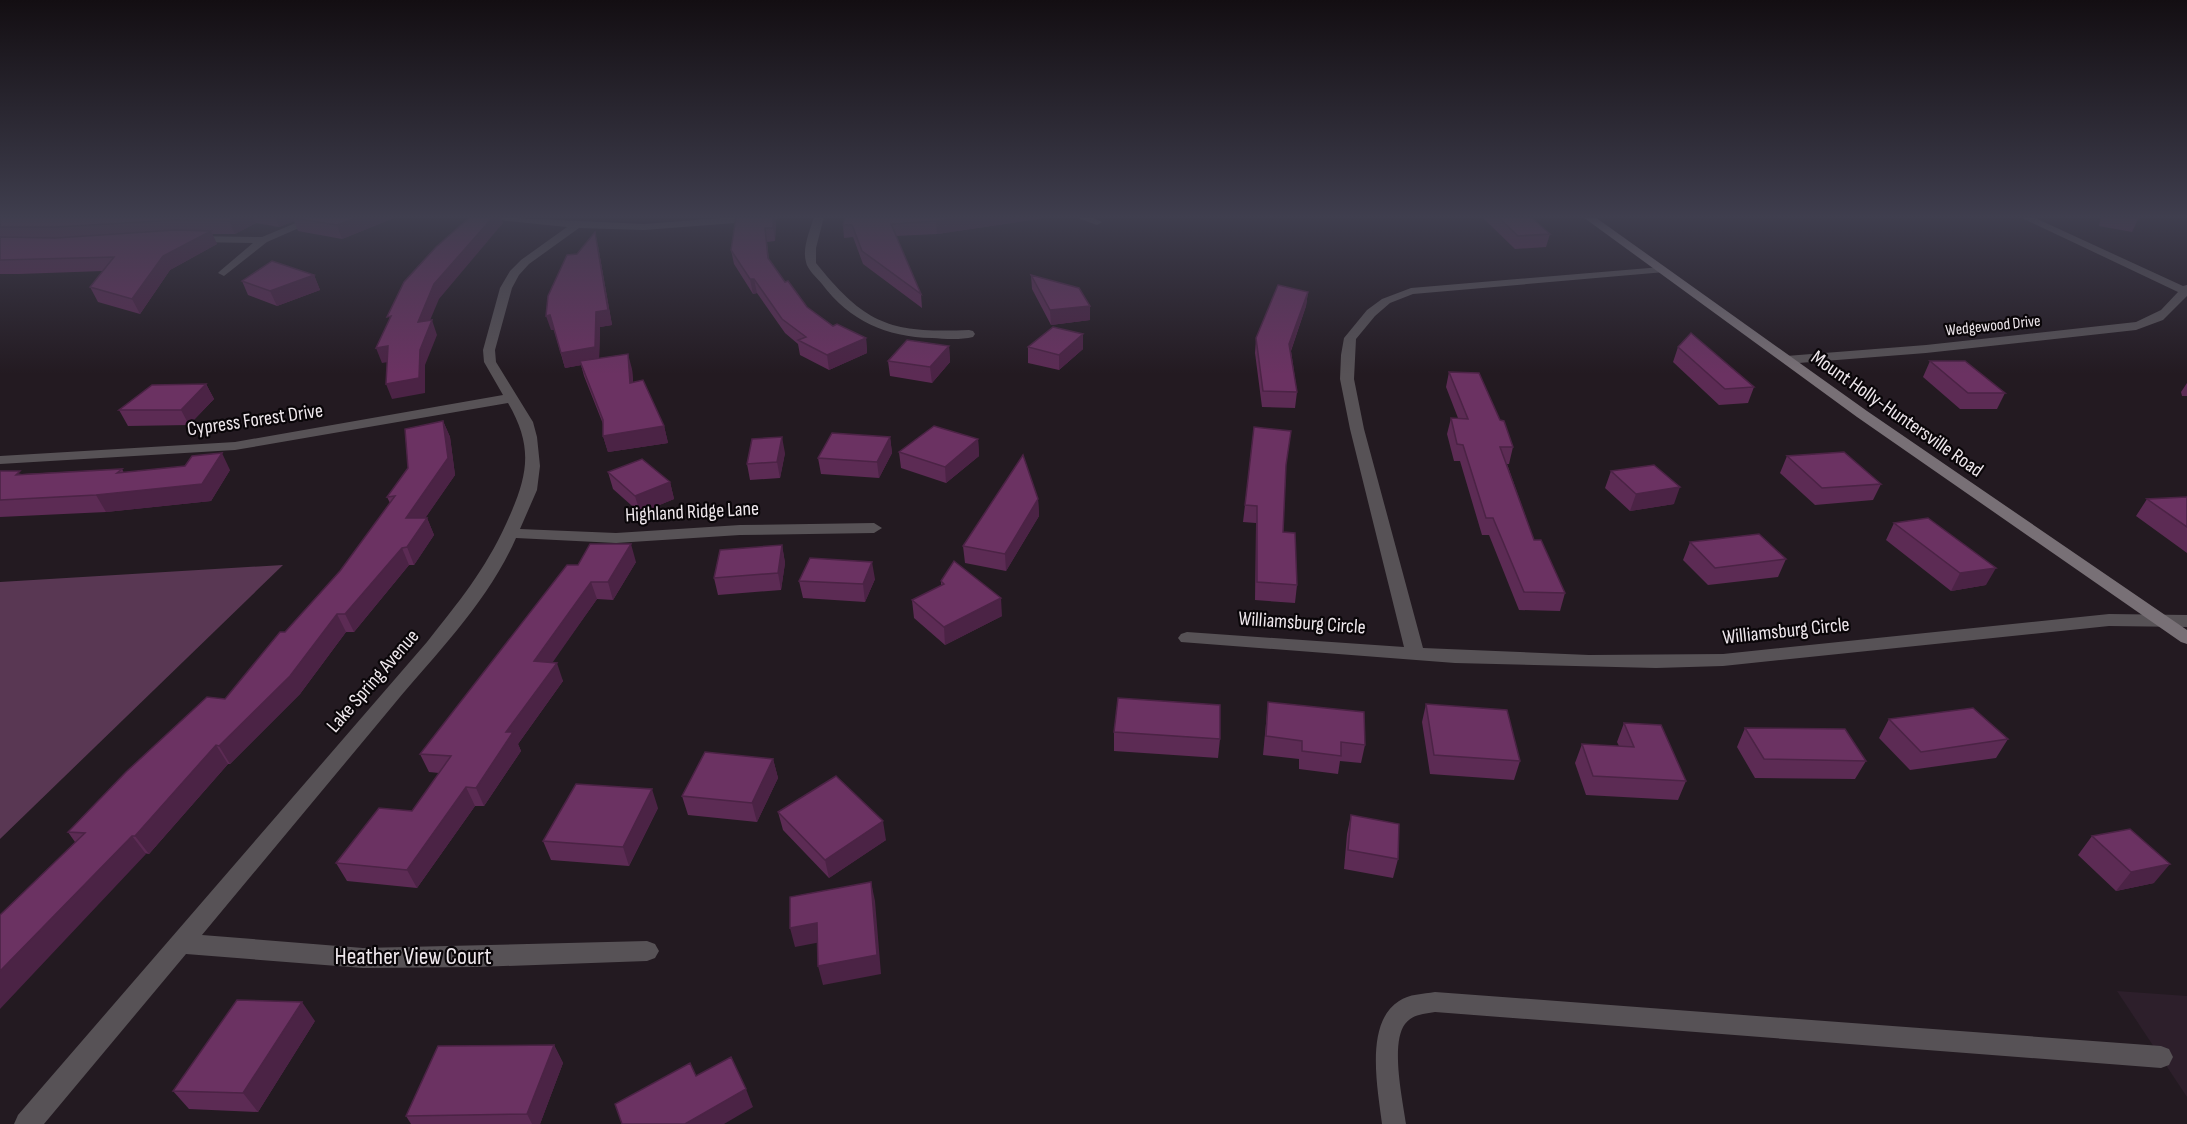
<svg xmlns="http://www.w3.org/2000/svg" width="2187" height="1124" font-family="'Sofia Sans Condensed',sans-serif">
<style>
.built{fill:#2d1f2b}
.green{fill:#593753}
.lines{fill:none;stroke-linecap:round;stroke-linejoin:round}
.service{fill:#575256;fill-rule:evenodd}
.minor{fill:#575256;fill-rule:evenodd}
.secondary{fill:#787076;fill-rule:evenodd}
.wall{fill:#5c2b54}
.shaded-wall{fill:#4b2345}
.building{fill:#6b3262;stroke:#4b2345;stroke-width:1.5}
.labels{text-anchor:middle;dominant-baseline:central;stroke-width:4.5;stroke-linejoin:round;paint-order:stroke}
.far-street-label{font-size:16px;fill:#efe8ed;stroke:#0a0609}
.street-label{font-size:20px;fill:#efe8ed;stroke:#0a0609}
.near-street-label{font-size:24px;fill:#efe8ed;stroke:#0a0609}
</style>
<rect width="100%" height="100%" fill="#231a21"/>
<path class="built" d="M2117 991 2187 996V1097Z"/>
<path class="green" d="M283 565 0 839V582Z"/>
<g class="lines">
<path class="service" d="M1435 992 2161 1046 2169 1049 2173 1057 2169 1065 2161 1068 1435 1012C1424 1014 1413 1014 1405 1024 1390 1044 1403 1101 1406 1124H1382C1378 1090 1364 1023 1399 1001 1409 994 1423 994 1435 992Z"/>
<path class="minor" d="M310 217H324L267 242 224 276 218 273 220 271 253 243 193 242 188 239 193 236 262 237Z
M494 217 644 224 735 217H779L774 220 644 230 579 228 529 264 519 275 512 288 495 350 496 362 533 422 537 437 540 466 537 490 520 529 616 533 740 525 874 523 882 528 874 533 740 535 616 543 516 538C489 600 438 652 395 703 331 780 266 858 202 935L363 948 647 941 655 944 659 951 655 958 647 961 477 967 363 968 186 954 44 1124H14L18 1115 427 642C458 603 485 570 506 524 527 478 535 449 508 403L235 450 0 464V456L235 442 503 395 484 362 483 350 500 288 510 271 521 260 567 227 499 220Z
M814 217H824L816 248V263C866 325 890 333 969 330L973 331 975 334 973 337C961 340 945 339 932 338 886 337 850 321 822 284 817 278 807 269 806 262 802 248 810 230 814 217Z
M1075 217H1091L1102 222 1097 225Z
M2020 217H2033L2183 286 2187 285V296L2163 320 2136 330 1926 353 1786 364 1780 360 1786 356 1926 345 2136 322 2161 310 2178 292Z
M1661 267 1665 268V272L1413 294 1390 303 1375 316 1356 339 1354 379 1364 429 1423 648 1589 655 1723 654 2109 614 2187 615V627L2109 626 1723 666 1656 668 1455 663 1181 642 1178 638 1181 634 1187 632 1404 647 1350 429 1340 379 1341 355 1344 338 1367 310 1382 299 1411 288Z"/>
<path class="secondary" d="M1583 217H1595L1867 411 2187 630V644L2181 642 1857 417Z"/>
</g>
<path class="wall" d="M0 217H394V218L342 239 298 231 294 221 279 227 256 223 235 234H212L217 244 170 270 140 314 98 302 90 287 103 271 19 274H0Z
M845 217H1044V218L937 234 896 236 921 294 922 308 863 264 853 237 844 238 843 225Z
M1482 217H1531L1550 234 1546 247 1515 249Z
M2101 217H2139L2132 232 2099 226Z
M776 221 775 241 767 242 769 260 785 282 807 307 833 326 866 338 867 353 829 370 800 355 798 344 785 333 757 293 753 294 734 264 731 250Z
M598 246 612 325 600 327 599 358 632 369 633 382 664 426 668 443 608 452 603 436V424L584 376 581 365 565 368 554 330H551L577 254Z
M314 275 320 290 277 306 248 295 242 281Z
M1031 275 1090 306V320L1051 325 1032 289Z
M1308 292 1306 306 1291 351 1297 392 1295 408 1262 407 1255 353 1256 338Z
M1083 334V349L1059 370 1028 363V347Z
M949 346 950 362 932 383 890 376 888 361Z
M1678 347 1754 387 1748 403 1719 405 1673 362Z
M1930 361 2005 393 1997 409H1960L1923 377Z
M1449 372 1513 447 1509 464H1507L1534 540 1565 593 1560 611 1519 610 1489 535H1482L1460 461H1454L1447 434 1451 418H1458L1446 387Z
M2187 383V396H2182L2181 392Z
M206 384 214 399 189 425 128 426 119 410Z
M443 421 450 437 455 475 425 518H427L434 535 414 565H409L354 632H346L300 694 230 764H228L149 854 75 842 68 832 225 699 340 571 390 503 387 497Z
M890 437 892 453 879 478 821 474 818 458Z
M978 439 979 456 946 483 901 468 899 452Z
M785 453 780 478 750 480 747 464Z
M1787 456 1881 484 1873 500 1815 505 1780 473Z
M122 469 124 473 230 470 211 501 106 512 0 517V471L22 474Z
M1286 469 1283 532 1297 585 1295 603 1255 600 1256 523 1243 522 1245 505Z
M1611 471 1674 504 1630 511 1605 488Z
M608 472 670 482 674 499 640 513 613 489Z
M2187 497V553L2136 516 2147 499Z
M1038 499 1039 516 1006 571 965 563 963 546Z
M1894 523 1986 585 1951 591 1886 540Z
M1690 542 1786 559 1778 577 1708 585 1683 560Z
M782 545 785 563 781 590 718 595 714 578Z
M636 562 613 600 597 599 552 662 563 681 518 744 521 751 484 806H475L417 888 347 881 336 863 412 811 439 773 429 772 420 754 578 565Z
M875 579 865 602 803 598 799 581Z
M941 581 1002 616 945 645 914 618 912 600 941 586Z
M1268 702 1365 745 1361 763 1340 761 1338 774 1299 769V759L1263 755Z
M1426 704 1520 761 1514 780 1430 774 1422 722Z
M1889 719 2008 739 1996 758 1910 770 1879 738Z
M1624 723 1686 781 1678 800 1586 795 1575 763 1582 744 1619 746 1617 742Z
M1745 728 1866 761 1855 779 1755 778 1737 747Z
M1114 732 1220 739 1218 758 1114 751Z
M773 759 778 778 757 822 688 815 682 796Z
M658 808 629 866 551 860 543 841Z
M778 812 886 840 829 878 783 830Z
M1351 815 1398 859 1393 878 1344 869 1347 834Z
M2092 836 2154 883 2116 891 2078 855Z
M315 1021 258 1112 189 1109 173 1091Z
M554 1045 563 1063 540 1124H411L406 1116Z"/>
<path class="shaded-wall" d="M237 217H253L256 223 235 234 229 221Z
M275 217H305L293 218 294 221 279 227Z
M359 217H394V218L342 239 337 225Z
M492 217H501L503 223 439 299 423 337 418 322 434 284Z
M773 217H775L776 221 775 241 773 228Z
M965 217H1044V218L937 234 936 221Z
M211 231 217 244 170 270 140 314 132 299 163 256Z
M595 232 598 246 612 325 600 327 599 362 565 368 561 353Z
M314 275 320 290 277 306 270 291Z
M750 279H754L757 293 753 294Z
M1308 292 1306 306 1288 359 1289 344Z
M1090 306V320L1051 325 1050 310Z
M550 315 555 330H551L546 316Z
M432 320 437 335 425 365V393L392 399 386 384 420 350Z
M1083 334V349L1059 370V355Z
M866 338 867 353 829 370 827 355Z
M388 346 394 361 382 363 376 348Z
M949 346 950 362 932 383 930 367Z
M628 354 632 369 634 398 630 383Z
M206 384 214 399 189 425 181 410Z
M443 421 450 437 455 475 413 536 406 518Z
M664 426 668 443 608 452 603 436Z
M782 437 785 453 780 478 777 462Z
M890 437 892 453 879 478 877 462Z
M978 439 979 456 946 483 945 467Z
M222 453 230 470 211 501 106 512 96 495Z
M670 482 674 499 640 513 635 496Z
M1680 487 1674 504 1630 511 1636 494Z
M1038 499 1039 516 1006 571 1005 554Z
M427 518 434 535 414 565 407 547Z
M631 544 636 562 613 600 608 582Z
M782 545 785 563 781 590 778 573Z
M402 548 409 565 354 632 345 614Z
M872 562 875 579 865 602 863 584Z
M1996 568 1986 585 1951 591 1960 573Z
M591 582 597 599 541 679 534 661Z
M1001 598 1002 616 945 645 944 627Z
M337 614 346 632 300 694 230 764 219 746Z
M557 663 563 681 518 744 521 751 484 806 476 788 506 732Z
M216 745 228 764 149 854 135 836Z
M773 759 778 778 757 822 752 803Z
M466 787 475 806 417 888 407 870Z
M652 789 658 808 629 866 623 847Z
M883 821 886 840 829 878 825 860Z
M132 836 146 854 0 1009V971Z
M2170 864 2154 883 2116 891 2131 872Z
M871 882 875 901 881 974 823 985 818 966Z
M817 923 821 942 795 947 790 928Z
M302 1002 315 1021 258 1112 243 1093Z
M554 1045 563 1063 540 1124H532L527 1114Z
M746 1089 753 1107 724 1124H685Z"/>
<path class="building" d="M0 217H237L229 221 175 220 56 227H0Z
M294 217H359L337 225 293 218Z
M470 217H493L434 284 418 322 432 320 420 350 419 378 386 384 388 346 376 348 391 316 387 317 404 282 436 247Z
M736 217H773V228H765L768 258 785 282 788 281 807 307 833 326 837 324 866 338 827 355 798 340 806 337 782 319 754 279H750L731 250Z
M845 217H965L936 221 891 224 921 294 862 251 852 225H843Z
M1498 217H1531L1550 234 1518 236Z
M2126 217H2139V219Z
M175 230 211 231 163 256 132 299 90 287 114 257 0 260V237L56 238Z
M595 232 608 310 596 312 595 347 561 353 550 315 546 316 548 296 567 255 577 254Z
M272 261 314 275 270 291 242 281Z
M1031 275 1079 288 1090 306 1050 310Z
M1278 285 1308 292 1289 344 1297 392 1263 391 1256 338Z
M1053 327 1083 334 1059 355 1028 347Z
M1691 333 1754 387 1725 389 1678 347Z
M907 340 949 346 930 367 888 361Z
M628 354 630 383 643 380 664 426 603 436V420L580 361Z
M1930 361H1965L2005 393H1968Z
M1449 372 1479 373 1500 420 1504 421 1513 447H1500L1534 540H1541L1565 593 1524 592 1493 518H1486L1463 445 1457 444 1451 418 1468 419Z
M206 384 181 410H119L152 385Z
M443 421 448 458 406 518H427L407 547 402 548 345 614H337L290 676 219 746 216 745 135 836H132L0 971V915L85 833 68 832 126 772 207 697 225 699 280 632H285L340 571 395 496 387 497 408 468 405 429Z
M934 426 978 439 945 467 899 452Z
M1254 427 1291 431 1286 465 1283 532 1295 533 1297 585 1257 582V506L1245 505Z
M832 433 890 437 877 462 818 458Z
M782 437 777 462 747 464 752 439Z
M1844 452 1881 484 1822 488 1787 456Z
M222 453 202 484 96 495 0 500V471H20L16 475 122 469 117 473 185 466 192 456Z
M1023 455 1038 499 1005 554 963 546Z
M642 459 670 482 635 496 608 472Z
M1654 465 1680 487 1636 494 1611 471Z
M2187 497V527L2147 499Z
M1928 518 1996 568 1960 573 1894 523Z
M1759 534 1786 559 1715 568 1690 542Z
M590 544H631L608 582H591L534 661 557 663 506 732H513L476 788 466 787 407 870 336 863 379 808 412 811 451 756 420 754 567 565H578Z
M782 545 778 573 714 578 720 550Z
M810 558 872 562 863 584 799 581Z
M954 561 1001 598 944 627 912 600 944 584 941 581Z
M1118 698 1220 705V739L1114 732Z
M1268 702 1364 712 1365 745 1341 742V756L1302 751V741L1266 736Z
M1426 704 1507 710 1520 761 1434 755Z
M1973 708 2008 739 1921 752 1889 719Z
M1624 723 1661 725 1686 781 1593 776 1582 744 1634 747Z
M1745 728 1845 729 1866 761 1764 759Z
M705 752 773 759 752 803 682 796Z
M836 776 883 821 825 860 778 812Z
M576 784 652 789 623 847 543 841Z
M1351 815 1399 824 1398 859 1348 850Z
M2130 829 2170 864 2131 872 2092 836Z
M871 882 877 955 818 966 817 923 790 928V897Z
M237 1000 302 1002 243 1093 173 1091Z
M554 1045 527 1114 406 1116 438 1046Z
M731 1057 746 1089 685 1124H622L615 1104 690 1063 696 1076Z"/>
<linearGradient id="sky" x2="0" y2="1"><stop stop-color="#130e12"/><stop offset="0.58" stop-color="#3f3e4e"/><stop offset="1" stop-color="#3f3e4e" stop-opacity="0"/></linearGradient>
<rect width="2187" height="374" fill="url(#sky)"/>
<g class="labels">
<g class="far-street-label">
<text transform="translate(1993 326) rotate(-6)">Wedgewood Drive</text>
</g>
<g class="street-label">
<text transform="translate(1897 414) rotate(35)">Mount Holly-Huntersville Road</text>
<text transform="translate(255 420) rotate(-8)">Cypress Forest Drive</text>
<text transform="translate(692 512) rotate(-3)">Highland Ridge Lane</text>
<text transform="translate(1302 623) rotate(4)">Williamsburg Circle</text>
<text transform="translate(1786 631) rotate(-6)">Williamsburg Circle</text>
<text transform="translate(373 681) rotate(-49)">Lake Spring Avenue</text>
</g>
<g class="near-street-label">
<text x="413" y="956">Heather View Court</text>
</g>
</g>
</svg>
